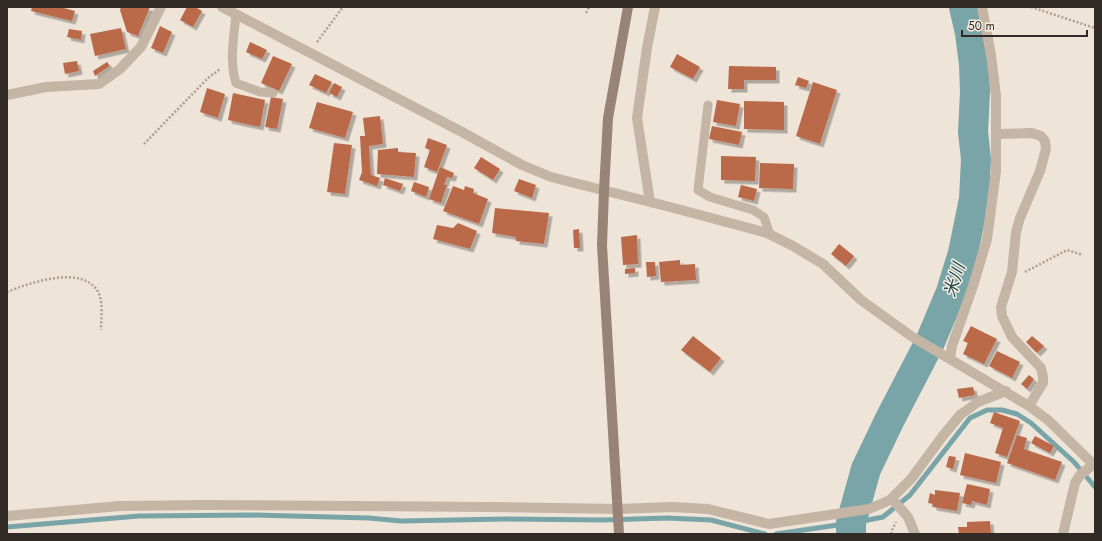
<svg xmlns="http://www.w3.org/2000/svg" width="1102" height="541" font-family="Jost,'Noto Sans JP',sans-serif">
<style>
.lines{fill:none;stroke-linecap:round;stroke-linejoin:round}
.stream{stroke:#7aa5a8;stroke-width:5}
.river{stroke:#7aa5a8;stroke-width:30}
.building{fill:#ba694a;filter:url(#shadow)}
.path{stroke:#b09f90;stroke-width:2.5;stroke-dasharray:2 2;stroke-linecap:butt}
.lane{stroke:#c4b5a5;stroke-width:9}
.street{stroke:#c4b5a5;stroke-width:10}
.secondary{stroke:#988477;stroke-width:10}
.labels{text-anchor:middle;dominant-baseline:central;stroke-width:3;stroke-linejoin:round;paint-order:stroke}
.water-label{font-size:17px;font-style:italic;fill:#204a4e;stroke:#f6eee3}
</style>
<defs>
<filter id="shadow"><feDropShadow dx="3.5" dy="3.5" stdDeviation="0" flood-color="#0004"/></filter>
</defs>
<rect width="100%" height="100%" fill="#eee4d8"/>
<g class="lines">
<path class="stream" d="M7 527 139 516 251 515 369 518 401 521 505 519 603 520 667 518 711 520 765 534
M776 534 858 522 883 517 910 495 970 418 987 410H1002L1017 414 1031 423 1074 462 1095 487"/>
<path class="river" d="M851 534V523L866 469 890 419 930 342 951 292 963 253 974 199 976 159 973 132 975 92 974 64 970 33 964 7"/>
</g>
<path class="building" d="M32 7H60L75 11 72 21 31 11Z
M121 7H150L138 36 127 32 120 10Z
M187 7H195L202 11 193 27 180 20Z
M160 26 172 32 163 53 151 48Z
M121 28 126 49 95 56 90 34Z
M69 29 82 31 81 40 67 37Z
M250 42 267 50 262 59 246 52Z
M677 54 700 67 693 79 670 67Z
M273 56 292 64 279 91 261 83Z
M77 61 79 71 65 74 63 63Z
M107 62 110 66 95 76 93 71Z
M729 66 776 67V80H744V89H728Z
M315 74 332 82 326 93 309 85Z
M798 77 809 81 806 88 795 85Z
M813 82 837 90 820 144 796 136Z
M334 83 342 87 337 97 329 93Z
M207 88 225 94 218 118 200 112Z
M233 93 265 100 260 127 228 120Z
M271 97 283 99 277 129 265 127Z
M717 100 740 104 736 126 713 122Z
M744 101 784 102V130L744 129Z
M317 102 353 112 345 138 309 128Z
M380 116 383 144 369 146 371 175 380 178 377 186 359 180 362 172 360 136H365L363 118Z
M712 126 742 132 739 145 709 139Z
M428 138 447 145 437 172 424 167 430 150 425 148Z
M334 143 352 145 345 194 327 192Z
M398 148V152L416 153 414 177 377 174 378 150Z
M721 156 756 157 755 181 721 180Z
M481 157 500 169 493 180 474 168Z
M760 163 794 164 793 189 759 188Z
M440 167 454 173 452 178 447 177 444 185H447L441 203 429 199Z
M385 178 403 184 400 191 383 185Z
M519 179 536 185 532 198 514 191Z
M414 182 429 187 426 197 411 191Z
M741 185 757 189 754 201 738 197Z
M453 186 464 190 465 186 474 189 473 193 488 199 479 224 443 211Z
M495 208 549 213 544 244 516 241V237L492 233Z
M458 223 477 231 470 249 433 239 437 225 453 228Z
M579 229 580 248H574L573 230Z
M637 235 638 264 623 265 621 237Z
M839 244 854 256 846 266 831 254Z
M680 260V265L695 264 696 280 661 282 659 262Z
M646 262H655L656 276 647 277Z
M635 268V273L625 274V269Z
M971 326 997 339 984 364 963 354 968 343 963 341Z
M693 336 721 358 710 372 681 350Z
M1032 336 1044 346 1037 353 1026 342Z
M997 351 1020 362 1012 378 989 366Z
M1029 375 1034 379 1027 389 1021 384Z
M973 387 975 395 959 398 957 389Z
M994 412 1020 421 1007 457 995 453 1003 428 990 423Z
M1017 435 1027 438 1024 449 1062 462 1055 480 1007 463Z
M1035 436 1054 446 1050 453 1031 443Z
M965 453 1001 462 996 483 960 475Z
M949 456 956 457 953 469 946 467Z
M967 484 990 489 987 505 972 501 971 505 962 503Z
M935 490 960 493 957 511 933 507V504L928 503 930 493 935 495Z
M990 521 991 534H959L958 527H967V522Z"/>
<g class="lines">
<path class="path" d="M1031 7 1095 28
M586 13 589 7
M317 42 343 7
M144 144 208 78 220 69
M1025 272 1067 250 1083 255
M7 292C29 283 80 265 97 290 104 301 101 317 101 330
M891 534 893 528 896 522"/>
<path class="lane" d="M236 14C234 36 229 62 236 83L260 92 273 93
M708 105 698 190 710 197 753 210 764 217 770 235"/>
<path class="street" d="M222 7 462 132 522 165 551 177 670 207 767 233 793 246 823 264 861 300 911 336 1029 406 1048 420 1095 466
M7 95 46 87 99 84 120 69 141 47 161 7
M996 134 1032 133 1041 136 1045 141 1046 149 1040 171 1020 218 1016 232 1012 272 1001 307 1002 316 1012 337 1041 368 1043 377V383L1029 406
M650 202 637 118 647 48 655 7
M950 359 952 346 974 283 987 239 996 171V96L991 55 982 7
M892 499 908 517 915 534
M7 516 120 506 204 505 487 507 618 509 672 507 708 509 769 524 869 509 890 500 911 479 942 437 960 415 978 402 1006 391
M1063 534 1075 483 1080 475 1094 464"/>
<path class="secondary" d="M619 534 602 245 604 191 608 118 628 7"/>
</g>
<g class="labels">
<g class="water-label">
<text transform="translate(954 280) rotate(-72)">米川</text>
</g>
</g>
<rect width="1102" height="541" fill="none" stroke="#312a26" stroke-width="16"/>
<path d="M962 30v6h125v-6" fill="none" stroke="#312a26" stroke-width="2"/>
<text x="968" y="30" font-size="12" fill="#312a26" stroke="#f6eee3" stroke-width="3" paint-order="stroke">50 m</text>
</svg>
